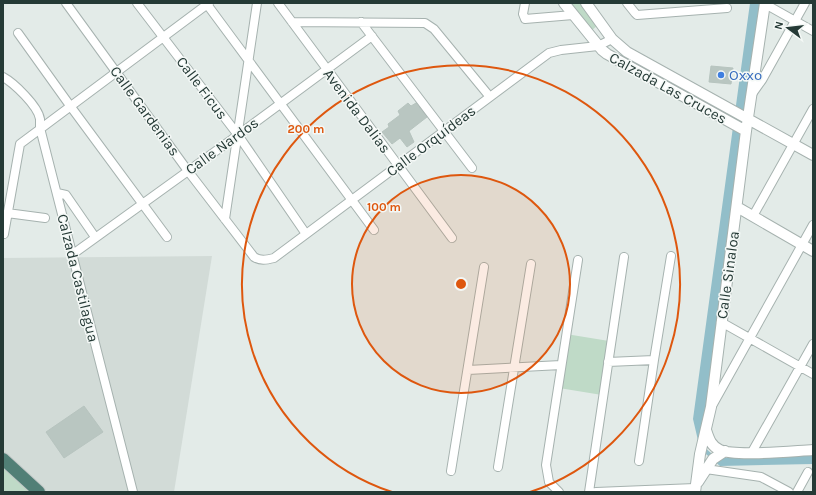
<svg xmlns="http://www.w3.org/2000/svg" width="816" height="495" font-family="Karla,sans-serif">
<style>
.built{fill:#d2dbd7}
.green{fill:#bfdac7}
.water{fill:#92bec9}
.building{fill:#b9c6c1;stroke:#b7c4bf}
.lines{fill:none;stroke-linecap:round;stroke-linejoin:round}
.minor-casing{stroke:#a6b2af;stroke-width:10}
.tertiary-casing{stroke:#a6b2af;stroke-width:12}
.trunk-casing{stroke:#c2c8c7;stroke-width:14}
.minor{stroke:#fff;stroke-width:8}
.tertiary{stroke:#fff;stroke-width:10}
.trunk{stroke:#517f76;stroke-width:12}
.ring{fill:none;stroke:#de570e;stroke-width:2}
.shop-dot{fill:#3f7fe0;stroke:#f4f8f6;stroke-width:1.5}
.labels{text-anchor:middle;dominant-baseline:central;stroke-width:3;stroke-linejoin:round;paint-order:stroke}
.shop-label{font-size:15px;fill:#366cbe;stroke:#f4f8f6;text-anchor:start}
.street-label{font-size:15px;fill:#253a36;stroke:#f4f8f6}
.centre{fill:#de570e;stroke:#f4f8f6;stroke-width:2}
.ring-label{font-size:12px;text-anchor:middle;font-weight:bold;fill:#de570e;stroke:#f4f8f6;stroke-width:3;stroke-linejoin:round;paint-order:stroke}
</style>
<rect width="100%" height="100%" fill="#e3ebe8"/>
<path class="built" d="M212 256 174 492H3V258Z"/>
<path class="green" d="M570 3H580L597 26 592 30Z
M566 334 609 341 602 395 559 388Z
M3 461 37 492H3Z"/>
<path class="water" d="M750 3H761L705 420 700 429 704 447 711 453 726 458 813 453V464L720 466 700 449 693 419Z"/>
<path class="building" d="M711 66 733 68 731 84 709 82Z
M408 103 411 106 416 103 427 117 409 131 414 142 407 147 400 138 392 144 382 132 389 127 388 124 400 115 398 111Z
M84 406 103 432 64 458 46 432Z"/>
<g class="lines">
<defs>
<path id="minor" d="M66 3 188 171 254 257C260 261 266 260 274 258L549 53 561 50 598 46 612 39
M137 3 238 135 306 234
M206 3 374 230
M278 3 452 238
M525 3 523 14 525 19 573 15
M627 3 635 13 637 15 727 8
M765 4 813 31
M292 22 425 23 434 29 490 97
M361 22 472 168
M18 33 71 107 167 237
M3 77C14 83 38 106 40 119 40 122 40 126 40 128L133 492
M752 94 762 80 805 3
M57 193 66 195 95 237
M7 213 45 218
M753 216 813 109
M225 219 257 3
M4 234 20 144 209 3
M73 254 238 135 372 36
M721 322 813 374
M608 362 654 360
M468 370 561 365
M713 404 813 225
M752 452 813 344
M639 461 654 360 671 256
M498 467 531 264
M706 469 761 477 789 492
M451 471 484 267
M559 492 549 482 546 465 578 260
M589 492 624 257
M596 492 695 488
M797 492 808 472"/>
<path id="tertiary" d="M564 3 602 50 607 54 746 131
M586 3 612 39 627 52 813 155
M737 207 813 251
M706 430C709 439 711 446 720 450 736 457 793 451 813 450
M698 482 713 459 725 451
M695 492 700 454 711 407 746 131 765 3"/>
<path id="trunk" d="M3 459 39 492"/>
</defs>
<use href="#minor" class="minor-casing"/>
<use href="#tertiary" class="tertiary-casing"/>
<use href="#trunk" class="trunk-casing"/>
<use href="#minor" class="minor"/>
<use href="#tertiary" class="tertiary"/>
<use href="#trunk" class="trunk"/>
</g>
<circle cx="461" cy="284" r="109" fill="#de570e" fill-opacity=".12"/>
<g class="ring">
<circle cx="461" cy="284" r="109"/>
<path d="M392 492A219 219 0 1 1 530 492"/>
</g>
<circle class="shop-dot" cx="721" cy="75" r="4"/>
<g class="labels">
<g class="shop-label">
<text x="729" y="75">Oxxo</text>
</g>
<g class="street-label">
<text transform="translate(202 88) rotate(53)">Calle Ficus</text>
<text transform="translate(668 88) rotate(29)">Calzada Las Cruces</text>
<text transform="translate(145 111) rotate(54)">Calle Gardenias</text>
<text transform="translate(357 111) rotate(53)">Avenida Dalias</text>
<text transform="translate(431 141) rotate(-37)">Calle Orquídeas</text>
<text transform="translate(222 146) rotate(-36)">Calle Nardos</text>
<text transform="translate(728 275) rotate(-82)">Calle Sinaloa</text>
<text transform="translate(78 278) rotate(76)">Calzada Castilagua</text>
</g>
</g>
<circle cx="461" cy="284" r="6" class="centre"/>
<g class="ring-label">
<text x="306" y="133">200 m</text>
<text x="384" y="211">100 m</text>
</g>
<rect width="816" height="495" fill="none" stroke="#253a36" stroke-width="8"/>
<g transform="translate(788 28) rotate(285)" stroke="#f4f8f6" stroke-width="3" paint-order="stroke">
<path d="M0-3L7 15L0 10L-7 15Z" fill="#253a36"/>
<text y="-6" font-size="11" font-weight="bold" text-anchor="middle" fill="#253a36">N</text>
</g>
</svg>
